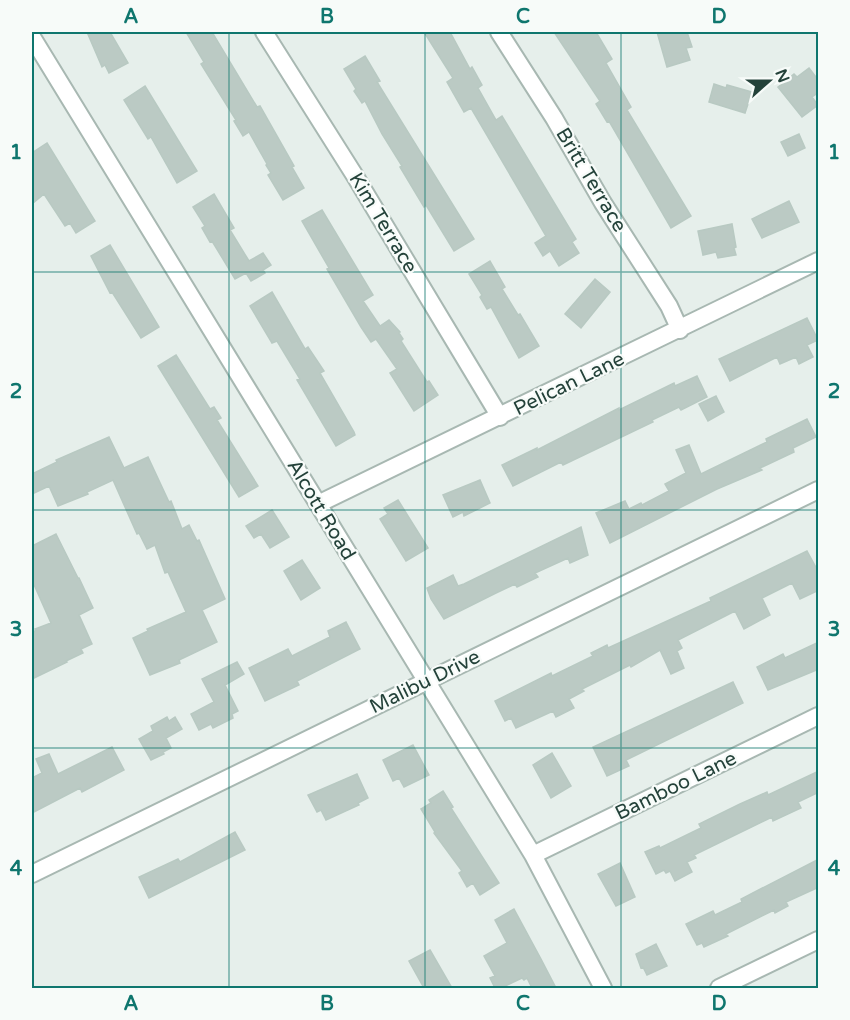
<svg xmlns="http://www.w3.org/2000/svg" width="850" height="1020" font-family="'Varela Round',sans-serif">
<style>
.building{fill:#bbcac4;stroke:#b8c9c2;stroke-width:1.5}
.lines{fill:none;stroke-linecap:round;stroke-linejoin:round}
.street-casing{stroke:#a8b8b2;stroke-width:20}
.street{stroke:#fff;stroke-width:16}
.grid{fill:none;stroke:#0f766e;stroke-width:1.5;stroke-opacity:0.55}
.labels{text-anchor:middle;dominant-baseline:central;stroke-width:4.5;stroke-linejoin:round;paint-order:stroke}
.street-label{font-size:20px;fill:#24423a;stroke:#f7fbf9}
.neatline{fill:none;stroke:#0f766e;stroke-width:2}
.grid-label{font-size:20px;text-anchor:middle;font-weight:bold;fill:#0f766e}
</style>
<rect width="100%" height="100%" fill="#e6efeb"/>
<path class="building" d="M87 32H110L128 63 109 73 105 65 102 67Z
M186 32H212L257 107 260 106 294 166 292 167 304 188 283 200 268 175 271 173 266 165 267 164 249 132 243 136 234 121 236 120 201 64 204 62Z
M424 32H450L470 69 472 67 482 85 478 88 496 120 502 116 576 239 572 242 579 253 559 266 550 251 543 256 535 243 546 236 471 108 464 112 447 82 453 78Z
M554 32H596L612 59 606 63 631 107 627 110 691 216 671 228 609 121 607 122 596 104 600 101Z
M657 32H687L692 47 686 48 690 60 667 67Z
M365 56 380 81 377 82 474 239 454 251 426 205 424 207 400 167 402 166 382 134 365 101 362 103 354 91 356 89 344 69Z
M809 68 819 81V92L812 97 818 105 802 117 778 87 794 74 797 77Z
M714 84 726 88 727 85 752 92 745 113 709 102Z
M145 86 197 171 177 183 151 137 148 139 124 100Z
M799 134 805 148 788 156 781 142Z
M47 143 95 221 76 233 70 223 65 226 44 194 32 204V153Z
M214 194 234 228 230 230 249 261 263 253 271 265 263 270 265 273 251 281 246 273 235 279 212 241 210 242 202 228 205 226 193 207Z
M789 201 799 222 762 238 752 219Z
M322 210 373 295 363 301 380 326 389 320 400 332 399 333 403 339 401 341 427 382 429 381 438 395 414 411 390 373 397 369 376 339 371 342 361 327 327 269 329 268 302 221Z
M732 224 736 247 734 248 736 255 718 258 716 252 703 255 698 231Z
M110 245 159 327 141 338 112 292 110 293 91 256Z
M490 261 505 287 502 289 518 315 520 314 539 346 519 358 491 307 487 309 480 297 482 295 469 274Z
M595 279 610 292 581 328 565 314Z
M272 292 305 349 308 347 324 371 320 373 354 432 355 435 336 446 297 380 300 379 277 341 272 343 250 306Z
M807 318 818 340 807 345 813 357 799 364 796 357 780 364 777 357 730 381 719 359Z
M176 355 210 409 214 407 221 418 217 420 258 486 239 497 158 366Z
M697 376 707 397 681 410 679 407 652 420 653 422 563 465 561 462 513 486 502 465 537 448V450L619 408V410L674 383 675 386Z
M716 396 724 412 708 421 699 404Z
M807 419 816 437 793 448 794 452 760 468 762 470 717 489 610 543 596 513 625 501 629 509 641 503 642 505 669 491 665 484 686 473 676 450 689 445 701 474 767 442 766 439Z
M109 437 124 468 148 457 169 502 171 501 182 529 189 525 197 541 199 540 225 599 202 610 217 642 179 660 180 663 150 675 133 638 148 631 147 629 186 612 168 572 165 573 155 545 147 549 139 533 137 534 113 480 87 492 88 494 58 506 49 486 32 494V474L57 462 56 460Z
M480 480 490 503 464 516 463 512 453 517 443 495Z
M398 500 428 548 406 561 380 519 388 514 384 508Z
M272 510 289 537 270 548 261 534 254 538 246 526Z
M581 527 588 555 570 563 568 558 535 573 538 577 517 587 515 584 496 593 444 619 431 599 427 588 453 575 458 586 464 584Z
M56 534 78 578H79L93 608 79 615 92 644 81 649 83 653 66 661 67 662 32 679V633L36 630 35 629 51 623 32 580V546Z
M807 551 819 573V590L800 599 792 583 762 598 770 615 744 629 735 611 678 640 682 648 677 651 684 668 671 674 660 650 631 667 630 665 582 689 584 691 569 699 574 708 556 717 553 711 516 728 511 718 505 721 495 701 551 673 552 676 593 656 591 653 607 645 608 648 711 601 710 598Z
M302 560 320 588 301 600 284 571Z
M346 622 360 649 297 681 299 685 265 701 249 668 288 649 292 656 330 637 328 631Z
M819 642V669L768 690 757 667 783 654 785 658Z
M237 662 244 674 225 685 238 711 232 714 233 718 213 728 211 724 199 730 191 714 214 702 202 679Z
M733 682 743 703 626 760 629 766 607 776 593 747Z
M167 717 169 721 175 717 182 729 166 738 171 748 163 752 164 754 151 760 139 739 153 731 151 726Z
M413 745 429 775 404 787 399 778 393 781 383 760Z
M112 747 124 770 82 792 80 788 32 813V778L42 773 36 759 49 754 58 774Z
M552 753 571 786 551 798 533 765Z
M819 771V792L798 802 801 808 773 821 772 817 694 855 696 858 687 862 692 872 675 881 670 871 666 873 664 870 656 874 645 852 659 846 660 848 701 828 699 824 740 804 767 792 768 795Z
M357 774 368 798 358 803 359 805 326 820 321 810 317 812 308 795Z
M443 791 453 807 451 808 499 883 480 895 473 883 467 887 459 873 462 871 434 833 435 832 421 809 431 803 429 800Z
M235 832 245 850 149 898 139 877 178 859 180 862Z
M819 859V887L786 902 788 906 775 913 774 910 726 934 728 936 704 947 702 943 697 945 686 924 713 911 715 915 742 902 741 899Z
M620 863 635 897 616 906 598 874Z
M514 909 541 959 556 988H532L527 978 524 980 522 978 501 988H495L490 978 495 976 484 956 507 943 495 920Z
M656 944 667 966 647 975 643 967 641 968 636 954Z
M430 950 452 988H424L409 961Z"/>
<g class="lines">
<defs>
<path id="street" d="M264 32 355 176 500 417
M499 32 554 118 603 203 669 306 680 330
M32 37 533 855 603 988
M318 504 818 261
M533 855 818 716
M32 874 818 490
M719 988 818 940"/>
</defs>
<use href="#street" class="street-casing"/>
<use href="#street" class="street"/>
</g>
<path class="grid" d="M229 32V988M425 32V988M621 32V988M32 272H818M32 510H818M32 748H818"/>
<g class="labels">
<g class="street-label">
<text transform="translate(591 180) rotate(59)">Britt Terrace</text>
<text transform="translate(383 223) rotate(59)">Kim Terrace</text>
<text transform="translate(569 384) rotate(-26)">Pelican Lane</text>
<text transform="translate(321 510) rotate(59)">Alcott Road</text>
<text transform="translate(425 682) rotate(-26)">Malibu Drive</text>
<text transform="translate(676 786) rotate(-26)">Bamboo Lane</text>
</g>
</g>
<rect width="850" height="1020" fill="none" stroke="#f7fbf9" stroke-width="66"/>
<g transform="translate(769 81) rotate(69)" stroke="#f7fbf9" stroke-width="4.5" paint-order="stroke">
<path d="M0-4.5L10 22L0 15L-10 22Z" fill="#24423a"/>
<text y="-9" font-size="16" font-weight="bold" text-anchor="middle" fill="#24423a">N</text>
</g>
<rect x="33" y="33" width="784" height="954" class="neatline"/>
<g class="grid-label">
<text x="131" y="23">A</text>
<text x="327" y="23">B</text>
<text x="523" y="23">C</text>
<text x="719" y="23">D</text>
<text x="16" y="159">1</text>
<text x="834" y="159">1</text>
<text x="16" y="398">2</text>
<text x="834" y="398">2</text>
<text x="16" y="636">3</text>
<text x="834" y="636">3</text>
<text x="16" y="875">4</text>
<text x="834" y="875">4</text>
<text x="131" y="1010">A</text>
<text x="327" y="1010">B</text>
<text x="523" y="1010">C</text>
<text x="719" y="1010">D</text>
</g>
</svg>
